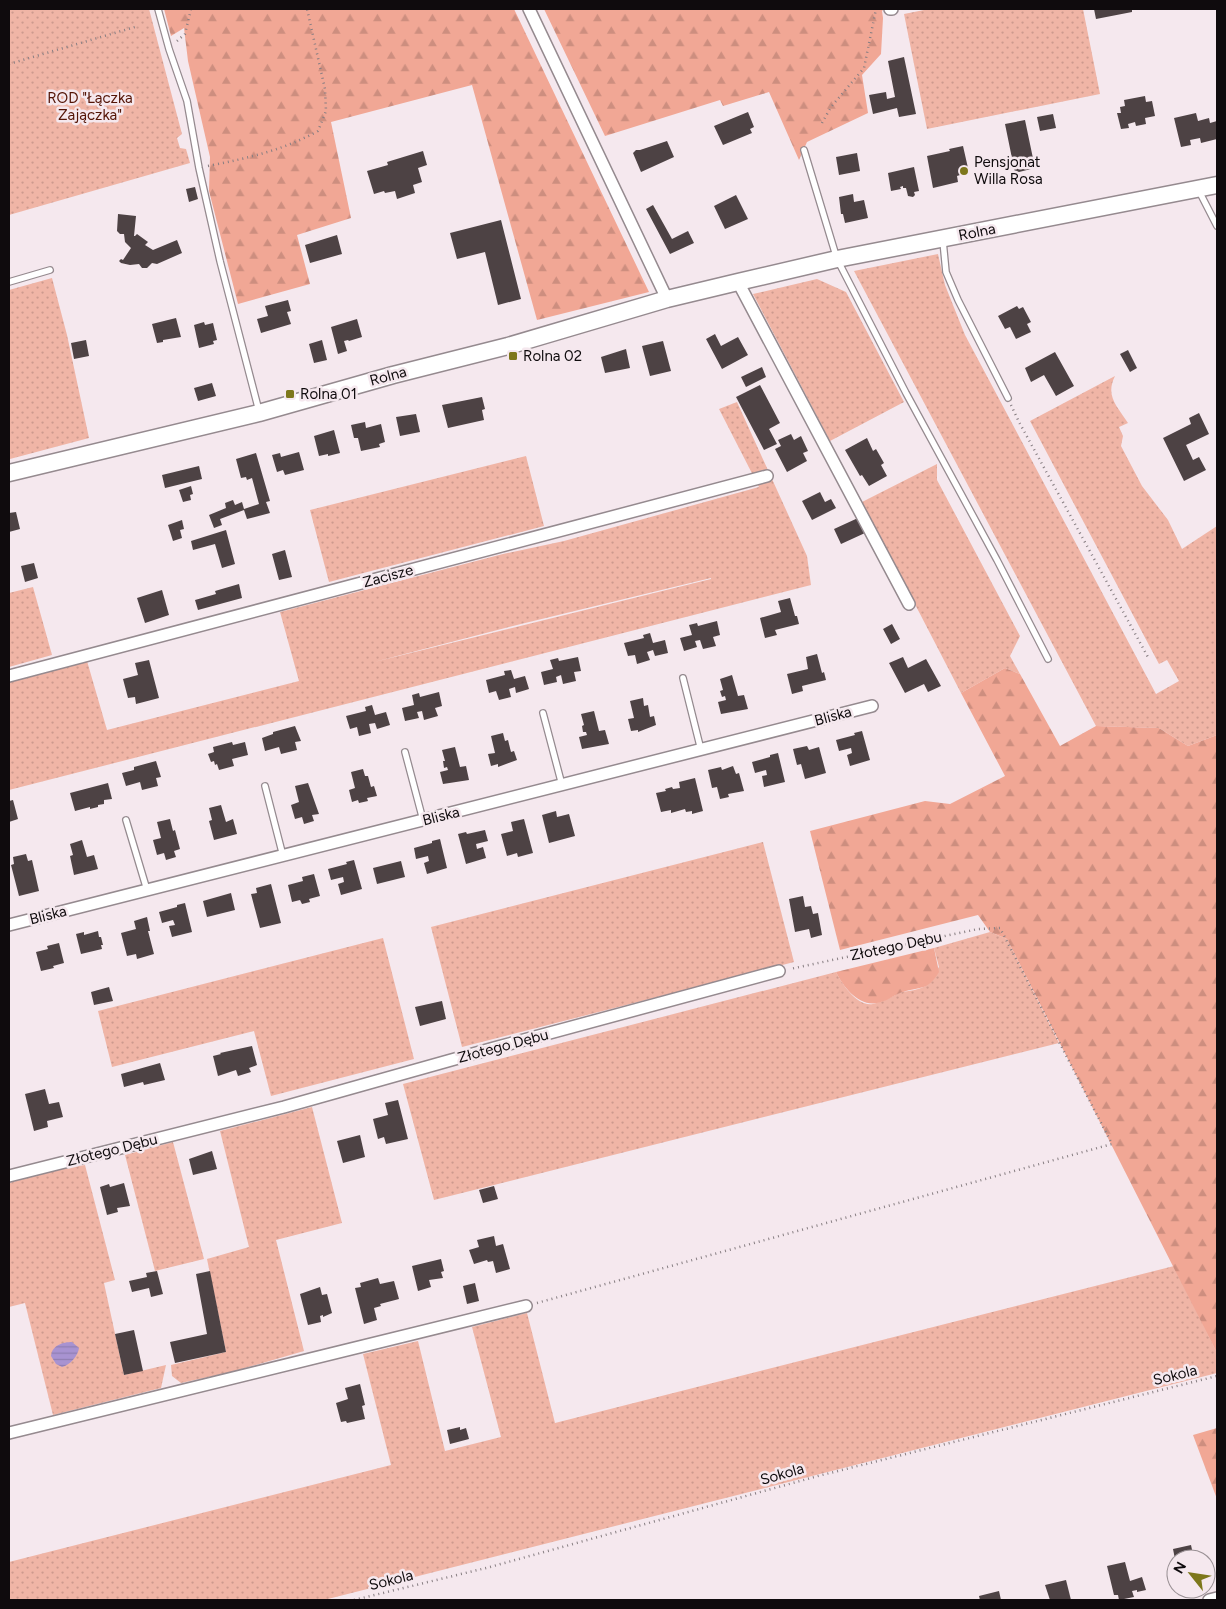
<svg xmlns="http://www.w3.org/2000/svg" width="1226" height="1609" font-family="Figtree,sans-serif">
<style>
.grass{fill:url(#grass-dots);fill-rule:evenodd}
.forest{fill:url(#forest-firs)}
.water{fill:url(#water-rules)}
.building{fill:#4d4244}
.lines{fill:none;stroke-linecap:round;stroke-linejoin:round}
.lane-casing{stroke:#958a8f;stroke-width:8}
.street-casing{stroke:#958a8f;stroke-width:14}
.secondary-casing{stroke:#958a8f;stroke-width:19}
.path{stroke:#877e82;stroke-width:2.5;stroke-dasharray:1 4;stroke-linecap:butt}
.lane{stroke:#fff;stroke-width:5.5}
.street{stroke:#fff;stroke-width:11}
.secondary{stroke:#fff;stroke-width:16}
.poi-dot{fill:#7d771b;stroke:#f5e8ee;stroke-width:2}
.labels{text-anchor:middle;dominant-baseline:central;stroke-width:5;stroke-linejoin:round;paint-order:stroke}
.park-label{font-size:15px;fill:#541406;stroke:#f5e8ee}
.poi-label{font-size:15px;fill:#0f0b0d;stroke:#f5e8ee;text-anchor:start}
.street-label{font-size:15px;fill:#0f0b0d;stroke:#f5e8ee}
</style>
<defs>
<pattern id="grass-dots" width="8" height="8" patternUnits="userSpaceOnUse" patternTransform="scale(1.25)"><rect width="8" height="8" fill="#f0b5a6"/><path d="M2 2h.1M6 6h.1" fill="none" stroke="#cd9a8e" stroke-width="1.8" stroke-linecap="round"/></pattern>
<pattern id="forest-firs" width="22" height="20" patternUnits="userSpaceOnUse" patternTransform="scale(1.25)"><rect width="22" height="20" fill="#f1a795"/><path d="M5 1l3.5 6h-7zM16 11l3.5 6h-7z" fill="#cd8e7f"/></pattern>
<pattern id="water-rules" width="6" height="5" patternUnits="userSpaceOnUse" patternTransform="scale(1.25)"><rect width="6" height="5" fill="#a893d1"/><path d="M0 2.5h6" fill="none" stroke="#8f7db2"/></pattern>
</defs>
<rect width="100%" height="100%" fill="#f5e8ee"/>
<path class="grass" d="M9 9H149L182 134 177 138 180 148 186 149 190 163 9 215Z
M929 9H1083L1100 94 927 129 904 14Z
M938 254 945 285 965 335 1156 694 1179 681 1167 660 1159 664 1030 421 1115 376C1105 396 1117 406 1128 423L1119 427 1123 436 1121 446 1142 486 1168 520 1182 549 1217 526V735L1188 746 1159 728 1096 726 854 271Z
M52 278 67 335 89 438 10 459 9 452V290Z
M817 279 846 292 904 402 830 441 753 294Z
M737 402 807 556 811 585 9 790V682L87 661 107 730 299 681 280 612 503 554 564 541 759 487 719 409ZM711 578V579L374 662 521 624Z
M526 456 544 526 329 582 310 510Z
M937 464V480L1020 636 1010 656 1020 674 1005 668 961 693 862 502Z
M33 587 52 655 9 667V593Z
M763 842 794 962 462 1047 431 927Z
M990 932 1007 939 1059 1043 434 1200 403 1084 836 972C842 984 857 1007 873 1004 882 1002 891 997 899 993 905 991 912 991 918 989 929 987 933 976 939 967L934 948Z
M383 938 414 1059 271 1096 254 1031 112 1067 98 1011Z
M312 1107 342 1223 276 1240 304 1351 231 1372 181 1383 172 1376 171 1365 226 1352 207 1259 249 1247 220 1131Z
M173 1142 204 1259 155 1271 125 1155Z
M85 1165 115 1280 104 1283 124 1375 166 1365 161 1388 53 1415 25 1303 9 1307V1183L56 1170Z
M1174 1266 1217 1353V1373L324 1600H9V1562L391 1465 363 1354 418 1341 445 1451 501 1437 472 1327 527 1313 555 1423Z"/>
<path class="forest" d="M164 9H514L649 292 537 320 472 85 331 122 351 218 297 235 310 284 238 304 209 191 210 157 188 61 184 28 171 36Z
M544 9H884L882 11 883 18 881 54 862 75 868 113 807 142 799 160 769 92 723 106 720 100 605 136Z
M1005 668 1020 674 1060 746 1096 726 1159 728 1188 746 1217 735V1353L1007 939 990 932 978 915 840 950 810 831 925 801 950 804 1005 776 961 693Z
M934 948 939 972C927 992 920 986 903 992 895 994 889 1000 881 1002 861 1009 844 989 836 972Z
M1217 1428V1499L1193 1435Z"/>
<path class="water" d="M72 1342 79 1348C78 1356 70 1365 62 1367L56 1364 51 1356C52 1345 63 1342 72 1342Z"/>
<path class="building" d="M1094 9H1132V12L1096 19Z
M904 57 916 114 899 117 897 108 873 114 869 95 886 92 887 99 895 97 888 61Z
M1145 96 1146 102 1152 101 1155 116 1145 118 1146 124 1136 126 1135 122 1128 124 1129 128 1121 129 1117 113H1121L1120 107 1125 106 1124 100Z
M748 112 754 127 750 129 752 133 723 145 714 126Z
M1196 113 1198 121 1209 118 1210 123 1217 121V139L1201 143 1200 138 1190 140 1191 145 1181 147 1174 118Z
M1053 114 1056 128 1040 131 1037 117Z
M1025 120 1035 168 1015 173 1005 124Z
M667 141 674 157 641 172 633 153 636 150H640Z
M963 146 968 168 959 170 960 175 957 176 958 182 933 188 927 156 950 151 949 149Z
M423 151 427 165 418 168 422 182 413 185 415 193 397 199 395 191 385 193 384 191 374 194 367 171 388 165 387 162Z
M857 153 860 171 839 175 836 157Z
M914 167 919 191 914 192 915 195 913 197 908 196 906 188H903V186L900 187 901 189 891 191 888 173Z
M195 187 198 199 189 202 186 189Z
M853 194 854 202 864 200 868 218 845 223 843 214H841L839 197Z
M736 195 748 219 725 229 714 206Z
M653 205 672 239 688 231 694 243 670 254 646 209Z
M118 214 136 216 134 236H135L137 234 148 242 145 245 153 250 177 240 182 253 157 264 152 263 147 268H142L139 264 130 265 121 263 119 261 121 259 123 260 131 248 125 242 124 234H120L117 231Z
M501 220 521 299 498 305 485 252 457 259 450 233Z
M337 235 342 254 310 263 305 245Z
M288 300 291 311 287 312 291 324 261 333 257 319 268 316 265 306Z
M1017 306 1019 309 1023 307 1031 322 1027 324 1031 332 1016 339 1010 327 1005 329 998 316Z
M176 318 181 337 163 340V342L157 343 152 324Z
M357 319 362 337 349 341 348 340 344 341 347 351 338 354 331 327Z
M204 322 205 325 213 323 217 340 213 341 214 344 199 348 194 325Z
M715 334 721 346 738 337 748 355 722 369 706 339Z
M86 340 89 356 74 359 71 343Z
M322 340 327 360 314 363 309 344Z
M663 341 671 371 650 376 642 346Z
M626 349 630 368 605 373 601 357Z
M1128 350 1137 368 1130 372 1120 354Z
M1055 352 1074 386 1056 396 1044 375 1031 382 1025 368Z
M762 367 766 377 746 387 741 377Z
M212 383 216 396 198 401 194 388Z
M760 385 780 423 769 429 777 444 764 450 736 397Z
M482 397 485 409 482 410 484 420 448 428 442 405Z
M1199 413 1209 434 1186 445 1193 460 1199 457 1206 470 1184 481 1163 438 1191 424 1189 418Z
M416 414 420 432 400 436 396 417Z
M365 422 366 428 381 424 385 442 379 444 380 447 361 451 358 438H354L351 425Z
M334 430 340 453 328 456V454L319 456 314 436Z
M791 434 794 440 801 436 808 451 803 453 807 461 787 472 775 449 781 446 778 440Z
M867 438 873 451 876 449 884 463 881 465 887 476 869 486 862 475 860 476 845 450Z
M299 452 304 470 285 475 283 470 277 472 272 455 280 453 281 457Z
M256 453 270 501 266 502 270 513 247 519 244 510 220 519 222 525 214 528 209 515 226 508 225 503 233 500 235 505 242 502 244 509 259 504 252 478 247 480 246 477 241 478 236 459Z
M199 466 202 479 165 488 162 475Z
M191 486 193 494 190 495 191 500 183 502 179 490Z
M820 492 825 502 831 499 836 508 812 520 802 501Z
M16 512 20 529 9 532V513Z
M858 518 865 533 841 544 834 529Z
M182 520 184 529 180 530 182 538 173 541 168 525Z
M226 530 235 564 222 568 215 544 193 550 191 541Z
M285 550 292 577 279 580 272 554Z
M34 563 38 578 25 582 21 566Z
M239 584 242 598 198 610 195 600 216 594 215 591Z
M162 590 169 615 145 623 137 598Z
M790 598 795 616H797L799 624 775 630 777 635 765 638 760 618 781 612 778 601Z
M717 621 720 635 713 637 716 646 703 649 700 640 695 641 697 647 684 651 680 638 692 635 689 625 697 623 698 626Z
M892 624 900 639 891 644 883 629Z
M650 633 653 643 665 640 668 653 655 656 653 650 647 652 650 660 637 664 635 655 628 656 624 643 644 638 643 635Z
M817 654 822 673 824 672 826 680 802 686 803 691 792 694 787 674 808 669 806 657Z
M578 657 581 671 574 672 576 681 563 684 561 675 556 677 557 682 544 685 541 672 553 669 550 660 558 658 559 661Z
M903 657 908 668 926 659 941 686 928 692 924 684 905 693 889 663Z
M149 660 159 698 136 704 135 697 128 698 123 679 138 675 135 663Z
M511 670 514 679 525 676 529 689 516 693 515 687 509 689 511 697 499 700 496 691 489 693 486 680 505 675 504 671Z
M732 675 738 696 744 695 748 709 721 714 718 702 726 700 725 696 722 697 720 691 723 690 720 679Z
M439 692 442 706 435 708 438 716 424 720 422 711 417 712 419 718 405 721 402 708 414 705 412 695 419 693 420 697Z
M643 698 644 706 648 705 650 717 654 716 656 725 638 732V730L631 731 628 719 634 718 630 701Z
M372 705 375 715 386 712 390 725 377 729 375 723 369 724 371 733 359 736 357 727 350 729 346 716 366 711 365 707Z
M594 711 599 731 605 730 609 744 582 749 579 737 587 735 586 732H583L582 726 584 725 581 714Z
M295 726 301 741 295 742 297 750 281 754 279 747 265 751 262 738 273 734V732Z
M862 731 870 760 850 766 847 755 852 753 851 748 839 751 836 740 855 735 854 733Z
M503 733 505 741 508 740 511 752 514 751 517 760 498 767V764L491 766 488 754 495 753 491 736Z
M232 742 233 745 245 742 248 755 232 759 234 766 219 770 217 764 215 765 214 761 211 762 208 754 214 752 213 747Z
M807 746 809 750 819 747 826 773 805 779 801 764 797 765 793 749Z
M455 747 460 767 466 766 469 780 443 784 440 772 448 770 447 767 444 768 443 761H445L442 750Z
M778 753 785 782 764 787 762 776 767 775 766 770 755 773 752 762 770 757V755Z
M156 761 161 777 156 778 158 786 142 790 140 782 126 786 122 773 134 770V767Z
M733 766 736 774 739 773 744 791 728 794 729 797 720 799 717 787 712 788 708 770 721 767 722 770Z
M363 769 365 776H368L371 787 374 786 377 796 367 798 368 801 359 803 358 800 352 802 349 790 355 788 351 772Z
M695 778 703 811 692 814V811L686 812 685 809 671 813V810L661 812 656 793 666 791 665 789 672 787 673 789 680 788 679 782Z
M108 783 112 799 104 800V804L98 805V807L90 809V807L75 811 70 793Z
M308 783 319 814 312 815 314 821 304 824 302 817 295 819 291 805 299 802 295 786Z
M13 800 18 819 9 822V801Z
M221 805 226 822 233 819 237 834 214 840 209 821 212 820 209 808Z
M556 811 557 817 569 814 575 836 549 843 542 815Z
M170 819 173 831 175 830 180 849 174 851 176 857 166 860 164 853 157 855 153 840 161 838 157 822Z
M524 819 533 853 518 857 517 853 507 856 501 834 513 831 511 822Z
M485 830 488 841 476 844 477 849 483 847 486 858 466 864 458 834 466 832 467 834Z
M440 839 447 868 427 874 424 863 429 861 428 856 416 859 414 848 432 843V841Z
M82 840 87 857 94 855 98 869 74 875 70 856 73 855 70 844Z
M26 854 28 861 32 860 39 891 19 896 11 865 14 864 13 857Z
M354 860 362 889 341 895 338 884 344 882 343 877 331 880 328 869 347 864 346 862Z
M401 861 405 877 377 884 373 868Z
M314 874 320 896 309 899 310 902 302 904 300 900 292 902 288 885 303 881 302 877Z
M271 884 281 923 260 928 251 894 257 893 256 888Z
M231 893 235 910 207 917 203 901Z
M803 896 805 907 811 906 813 914 818 913 822 935 811 938 809 929 795 932 789 899Z
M185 903 192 932 172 937 169 926 175 925 173 920 162 923 159 912 177 907V905Z
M147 917 150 931H148L154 954 137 959 136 954 127 956 121 933 136 929 134 921Z
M98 931 99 937H101L103 945H101L102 949 81 954 76 934 84 932V935Z
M59 943 64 963 53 966 54 968 41 971 36 952 48 949 47 946Z
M109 987 113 1001 94 1005 91 992Z
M442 1001 446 1019 420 1026 415 1007Z
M252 1046 257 1065 249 1068 251 1072 238 1076 236 1070 218 1076 213 1056 221 1054 220 1053Z
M160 1063 165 1080 144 1085 143 1082 124 1087 121 1074Z
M45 1089 49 1104 59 1102 63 1117 47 1121 48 1127 34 1131 25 1094Z
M398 1100 408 1139 386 1144 384 1137 378 1139 373 1119 388 1115 385 1103Z
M360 1135 365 1157 343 1163 337 1141Z
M212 1151 217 1169 193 1175 189 1159Z
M124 1183 130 1206 117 1208 118 1212 107 1215 100 1187 109 1184 110 1187Z
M494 1186 498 1199 483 1203 479 1190Z
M494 1236 496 1246 503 1244 510 1269 496 1273 493 1261 488 1262 487 1260 474 1264 469 1250 479 1247 477 1240Z
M441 1259 444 1271 441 1272 443 1278 429 1280 431 1287 418 1291 412 1266Z
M157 1271 163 1294 151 1297 149 1288 132 1292 129 1281 147 1277 146 1273Z
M210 1271 226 1352 175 1363 170 1342 207 1334 196 1274Z
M378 1278 380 1284 394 1281 399 1299 380 1304 381 1306 374 1308 377 1320 364 1324 355 1288 361 1287 360 1283Z
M475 1283 479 1301 467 1304 463 1286Z
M320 1287 322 1295 327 1294 332 1313 323 1317V1315L320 1316 321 1322 308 1325 300 1294Z
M134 1330 143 1371 124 1375 115 1334Z
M360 1384 365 1405 362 1406 365 1419 347 1423 346 1421 341 1422 336 1403 348 1399 345 1388Z
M460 1427V1430L466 1428 469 1439 450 1444 447 1430Z
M1191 1545 1194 1559H1175L1173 1549Z
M1206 1561H1208L1211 1573 1206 1575Z
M1125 1562 1130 1581 1142 1577 1146 1590 1137 1592V1590L1132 1591 1134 1597 1119 1600 1118 1595H1114L1107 1566Z
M1066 1580 1071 1600H1050L1045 1585Z
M999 1591 1001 1600H980L979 1596Z"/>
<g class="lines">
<defs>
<path id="lane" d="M158 9 169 49 187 101 199 168 220 261 259 411
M804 150 837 259 906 393 997 560 1048 659
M1199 191 1217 226
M943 241 946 272 958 300 1008 398
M9 282 50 270
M683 678 701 750
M543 713 562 785
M405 752 423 820
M265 786 283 856
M126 820 147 890"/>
<path id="street" d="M529 9 667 299
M890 9H892
M738 282 909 604
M9 676 767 476
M9 925 872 706
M9 1176 284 1107 494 1048 779 971
M9 1433 526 1306
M1209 1600 1217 1598"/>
<path id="secondary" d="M9 473 259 413 393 375 508 346 667 299 738 282 837 259 1217 185"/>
</defs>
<use href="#lane" class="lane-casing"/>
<use href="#street" class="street-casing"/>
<use href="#secondary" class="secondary-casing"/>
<path class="path" d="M177 41 185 34 191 9
M9 64 135 27
M822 123 831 107 864 68 876 9
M208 166C248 158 281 151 318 131L326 111 325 89 307 9
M1011 405 1019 422 1149 659
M537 1303 1112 1144 1000 928 978 929 790 969
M354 1600 490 1567 818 1476 1217 1376"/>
<use href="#lane" class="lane"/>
<use href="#street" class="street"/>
<use href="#secondary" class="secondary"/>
</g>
<g class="poi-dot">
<circle cx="964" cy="171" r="5"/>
<rect x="508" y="351" width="10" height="10" rx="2.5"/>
<rect x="285" y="389" width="10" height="10" rx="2.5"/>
</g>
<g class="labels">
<g class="park-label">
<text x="90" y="98">ROD "Łączka<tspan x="90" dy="17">Zajączka"</tspan></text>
</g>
<g class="poi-label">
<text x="974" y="162">Pensjonat<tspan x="974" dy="17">Willa Rosa</tspan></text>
<text x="523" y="356">Rolna 02</text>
<text x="300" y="394">Rolna 01</text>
</g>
<g class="street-label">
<text transform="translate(977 232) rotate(-11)">Rolna</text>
<text transform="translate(388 376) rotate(-15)">Rolna</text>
<text transform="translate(388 576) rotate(-15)">Zacisze</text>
<text transform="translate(833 716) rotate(-15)">Bliska</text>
<text transform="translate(441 816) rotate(-14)">Bliska</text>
<text transform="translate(48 915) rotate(-14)">Bliska</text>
<text transform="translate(896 946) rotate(-12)">Złotego Dębu</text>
<text transform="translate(503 1046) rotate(-15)">Złotego Dębu</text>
<text transform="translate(112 1150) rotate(-14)">Złotego Dębu</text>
<text transform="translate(1175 1375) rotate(-14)">Sokola</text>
<text transform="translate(782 1474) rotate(-16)">Sokola</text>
<text transform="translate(391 1580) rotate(-14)">Sokola</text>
</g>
</g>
<rect width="1226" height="1609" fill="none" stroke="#0f0b0d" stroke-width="20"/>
<g transform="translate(1191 1574) rotate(300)"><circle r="24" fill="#f5e8ee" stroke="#999094"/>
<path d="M0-4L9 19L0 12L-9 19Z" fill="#7d771b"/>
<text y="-8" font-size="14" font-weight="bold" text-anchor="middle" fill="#0f0b0d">N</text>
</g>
</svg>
